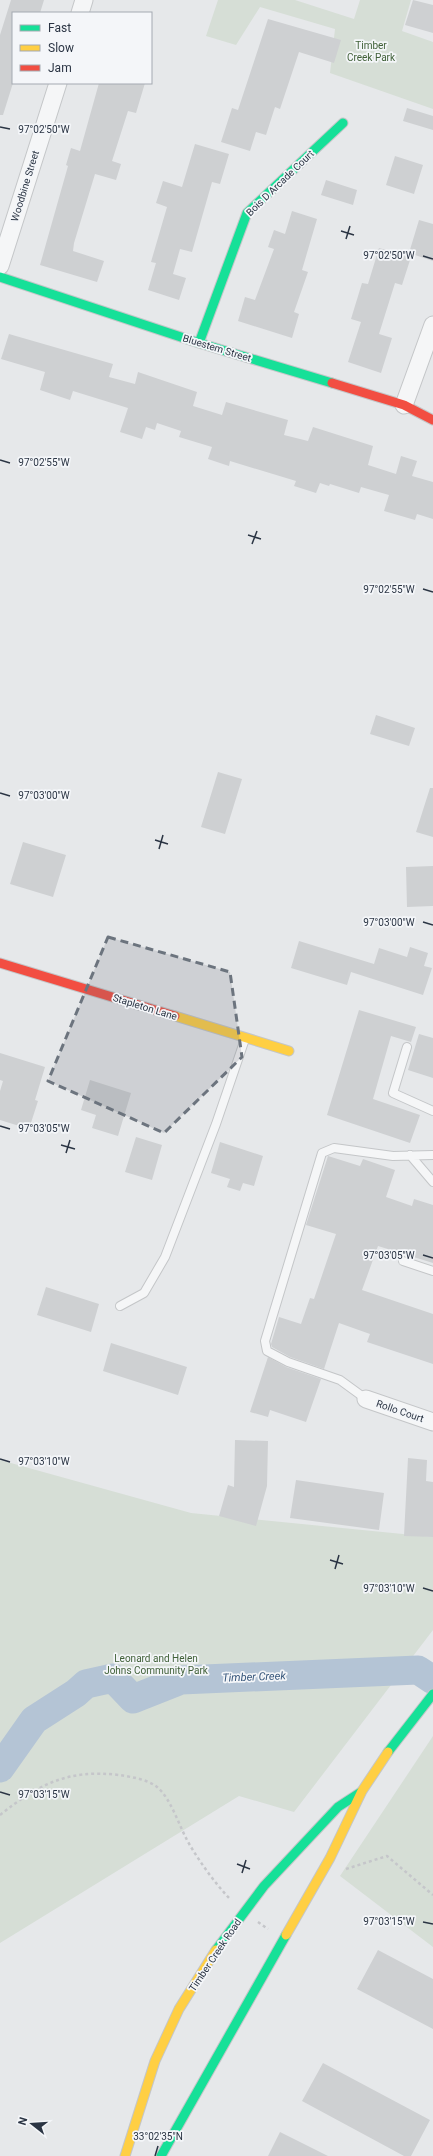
<svg xmlns="http://www.w3.org/2000/svg" width="433" height="2156" font-family="Roboto,sans-serif">
<style>
.green{fill:#d6ded6}
.lines{fill:none;stroke-linecap:round;stroke-linejoin:round}
.river{stroke:#b4c4d5;stroke-width:29}
.building{fill:#ced0d2}
.lane-casing{stroke:#c4c6c8;stroke-width:10}
.street-casing{stroke:#c4c6c8;stroke-width:19}
.fast-casing{stroke:#c4c6c8;stroke-width:11}
.slow-casing{stroke:#c4c6c8;stroke-width:11}
.jam-casing{stroke:#c4c6c8;stroke-width:11}
.path{stroke:#c5c6ca;stroke-width:2.5;stroke-dasharray:3 3;stroke-linecap:butt}
.lane{stroke:#f5f6f7;stroke-width:8}
.street{stroke:#f5f6f7;stroke-width:17}
.fast{stroke:#16e098;stroke-width:9}
.slow{stroke:#ffcf43;stroke-width:9}
.jam{stroke:#f24e42;stroke-width:9}
.marked{fill:#6c747e;fill-opacity:0.2;stroke:#6c747e;stroke-width:3;stroke-dasharray:8 5;stroke-linejoin:round}
.ticks{fill:none;stroke:#2b3544;stroke-width:1.5}
.labels{text-anchor:middle;dominant-baseline:central;stroke-width:3.5;stroke-linejoin:round;paint-order:stroke}
.park-label{font-size:10px;fill:#406038;stroke:#f4f6f9}
.street-label{font-size:10px;fill:#2b3544;stroke:#f4f6f9}
.water-label{font-size:11px;font-style:italic;fill:#345479;stroke:#f4f6f9}
.ticks-label{font-size:10px;text-anchor:middle;fill:#2b3544;stroke:#f4f6f9;stroke-width:3.5;stroke-linejoin:round;paint-order:stroke}
</style>
<rect width="100%" height="100%" fill="#e6e8ea"/>
<path class="green" d="M218 0H295L354 19 360 0H411L402 31 433 42V109L330 73 335 29 260 7 236 45 206 36Z
M0 1460 191 1513 433 1537V1630L294 1812 239 1796 0 1943Z
M433 1736V1947L340 1876Z"/>
<g class="lines">
<path class="river" d="M0 1768 34 1720 76 1693 86 1684 113 1678 133 1699 181 1680 418 1670 433 1680"/>
</g>
<path class="building" d="M11 0H44L40 13H13V83L3 115H0V35Z
M413 0 433 5V33L405 25Z
M268 19 341 40 334 63 299 52 280 109 275 107 266 135 256 132 250 151 221 142 232 108 238 110Z
M99 83H145L136 113 128 111 112 161 121 164 116 180 95 174 74 243 73 251 104 261 97 282 40 265 68 166 66 165 71 148 80 151Z
M407 108 433 116V130L403 121Z
M195 144 229 154 220 184 212 182 192 252 180 249 173 274 186 278 179 300 148 290 156 263 151 262 167 207 156 203 163 181 182 187Z
M395 156 423 165 414 194 386 185Z
M326 180 357 190 353 205 321 195Z
M292 211 317 219 302 270 308 272 294 312 299 314 292 338 238 321 245 297 255 300 274 249 268 247 274 230 285 234Z
M419 220 433 224V261L409 253Z
M379 248 411 257 402 285 395 283 379 334 392 338 381 373 348 362 361 322 351 319 362 283 368 284Z
M9 334 113 364 109 377 135 384 138 372 197 392 193 406 222 415 226 402 288 420 284 435 308 441 313 427 373 446 368 465 396 474 401 456 417 461 412 476 433 482V519L417 514 415 520 384 511 389 495 361 487 359 493 330 484 329 486 320 483 316 493 294 486 296 481 230 461 229 466 208 459 212 447 179 437 181 431 157 423 155 430 146 427 142 439 120 432 128 408 73 391 70 400 40 390 45 372 1 359Z
M376 715 415 728 409 746 370 734Z
M218 772 242 779 225 834 201 827Z
M430 788H433V837L416 832Z
M23 842 66 855 53 897 10 884Z
M433 866V906L407 907 406 867Z
M299 941 374 964 379 948 407 957 410 947 428 953 424 966 432 968 423 995 351 972 347 985 291 968Z
M359 1010 416 1027 411 1042 391 1036 373 1099 420 1115 410 1143 327 1115Z
M419 1034 433 1038V1078L408 1070Z
M0 1053 45 1067 35 1100 38 1101 29 1129 0 1120V1091L3 1081 0 1080Z
M90 1080 131 1093 118 1136 92 1128 96 1115 81 1110Z
M136 1137 162 1145 152 1180 125 1172Z
M220 1142 263 1156 254 1186 243 1183 240 1191 227 1187 230 1179 211 1173Z
M328 1156 360 1166 363 1159 395 1170 386 1197 412 1206 414 1199 433 1205V1263L378 1246 362 1290 433 1314V1364L367 1342 370 1334 339 1323 324 1369 290 1357 272 1347 271 1344 279 1317 301 1324 310 1298 314 1299 336 1234 306 1225Z
M46 1287 99 1304 91 1332 37 1315Z
M111 1343 187 1367 178 1395 103 1371Z
M268 1357 286 1367 321 1379 306 1422 270 1410 268 1417 250 1412Z
M235 1440 268 1441 267 1486 256 1526 219 1516 228 1485 234 1487Z
M408 1458 427 1460 426 1481 433 1482V1537L404 1536Z
M296 1480 384 1493 379 1530 290 1518Z
M378 1950 433 1979V2029L357 1989Z
M323 2063 430 2120 411 2156H404L302 2101Z
M280 2132 328 2156H268Z"/>
<g class="lines">
<defs>
<path id="lane" d="M407 1047 393 1093 433 1111
M410 1155 433 1182
M403 1261 433 1271
M120 1306 144 1293 165 1257 216 1124 245 1039
M366 1399 340 1380 288 1362 267 1351 265 1341 322 1153 334 1148 393 1156 433 1155"/>
<path id="street" d="M80 13 84 0
M0 266 58 83
M404 405 433 325
M366 1399 433 1422"/>
<path id="fast" d="M0 277 199 343 332 383
M199 343 247 213 343 123
M388 1752 433 1694
M216 1950 264 1886 338 1807 361 1792
M161 2156 286 1935"/>
<path id="slow" d="M175 1016 289 1051
M286 1935 330 1858 362 1791 388 1752
M125 2156 155 2061 179 2009 216 1950"/>
<path id="jam" d="M332 383 404 405 433 420
M0 963 175 1016"/>
</defs>
<use href="#lane" class="lane-casing"/>
<use href="#street" class="street-casing"/>
<use href="#fast" class="fast-casing"/>
<use href="#slow" class="slow-casing"/>
<use href="#jam" class="jam-casing"/>
<path class="path" d="M0 1815C39 1784 68 1769 119 1775 131 1777 147 1779 157 1787 172 1799 180 1830 191 1847 202 1865 215 1883 229 1898
M346 1869 387 1856 433 1895
M258 1922 268 1929"/>
<use href="#lane" class="lane"/>
<use href="#street" class="street"/>
<use href="#fast" class="fast"/>
<use href="#slow" class="slow"/>
<use href="#jam" class="jam"/>
</g>
<path class="marked" d="M108 937 230 972 242 1057 164 1133 48 1081Z"/>
<path class="ticks" d="M0 127 10 129M341 231 354 235M346 239 350 226M423 256 433 259M0 460 10 463M248 535 261 539M252 544 257 531M423 589 433 592M0 793 10 796M155 840 168 844M159 849 163 835M423 922 433 925M0 1126 10 1129M61 1145 75 1149M66 1153 70 1140M423 1255 433 1258M0 1459 10 1462M330 1560 343 1564M335 1569 339 1555M423 1588 433 1591M0 1792 10 1795M237 1864 250 1869M242 1873 246 1860M423 1922 433 1924M155 2156 158 2146"/>
<g class="labels">
<g class="park-label">
<text x="371" y="45">Timber<tspan x="371" dy="12">Creek Park</tspan></text>
<text x="156" y="1658">Leonard and Helen<tspan x="156" dy="12">Johns Community Park</tspan></text>
</g>
<g class="street-label">
<text transform="translate(280 183) rotate(-44)">Bois D Arcade Court</text>
<text transform="translate(25 186) rotate(-73)">Woodbine Street</text>
<text transform="translate(217 348) rotate(17)">Bluestem Street</text>
<text transform="translate(145 1007) rotate(17)">Stapleton Lane</text>
<text transform="translate(400 1411) rotate(19)">Rollo Court</text>
<text transform="translate(215 1955) rotate(-56)">Timber Creek Road</text>
</g>
<g class="water-label">
<text transform="translate(254 1677) rotate(-2)">Timber Creek</text>
</g>
</g>
<g class="ticks-label">
<text x="44" y="133">97°02'50"W</text>
<text x="389" y="259">97°02'50"W</text>
<text x="44" y="466">97°02'55"W</text>
<text x="389" y="593">97°02'55"W</text>
<text x="44" y="799">97°03'00"W</text>
<text x="389" y="926">97°03'00"W</text>
<text x="44" y="1132">97°03'05"W</text>
<text x="389" y="1259">97°03'05"W</text>
<text x="44" y="1465">97°03'10"W</text>
<text x="389" y="1592">97°03'10"W</text>
<text x="44" y="1798">97°03'15"W</text>
<text x="389" y="1925">97°03'15"W</text>
<text x="158" y="2140">33°02'35"N</text>
</g>
<rect x="12" y="12" width="140" height="72" fill="#f4f6f9" stroke="#a4a9b1"/>
<rect x="20" y="25" width="20" height="6" fill="#16e098" stroke="#a4a9b1"/>
<text x="48" y="32" font-size="12" fill="#2b3544">Fast</text>
<rect x="20" y="45" width="20" height="6" fill="#ffcf43" stroke="#a4a9b1"/>
<text x="48" y="52" font-size="12" fill="#2b3544">Slow</text>
<rect x="20" y="65" width="20" height="6" fill="#f24e42" stroke="#a4a9b1"/>
<text x="48" y="72" font-size="12" fill="#2b3544">Jam</text>
<g transform="translate(32 2124) rotate(287)" stroke="#f4f6f9" stroke-width="3" paint-order="stroke">
<path d="M0-3L7 15L0 10L-7 15Z" fill="#2b3544"/>
<text y="-6" font-size="11" font-weight="bold" text-anchor="middle" fill="#2b3544">N</text>
</g>
</svg>
